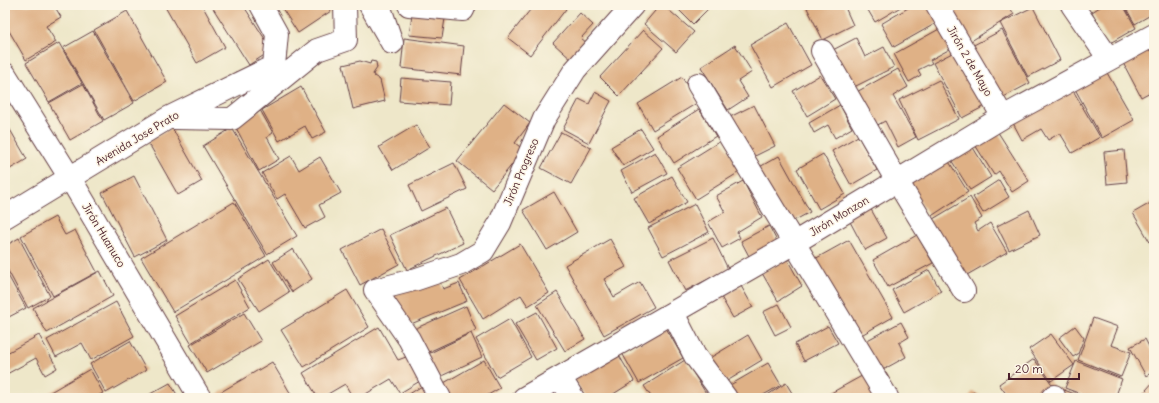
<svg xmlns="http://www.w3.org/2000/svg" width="1159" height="403" font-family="Delius,sans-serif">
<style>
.building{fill:#dfb186}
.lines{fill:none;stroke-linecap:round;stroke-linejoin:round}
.street-casing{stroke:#633d43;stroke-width:24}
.street{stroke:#fff;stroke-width:22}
.labels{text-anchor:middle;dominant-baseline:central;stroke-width:3;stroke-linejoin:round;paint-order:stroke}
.street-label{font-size:11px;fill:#4a1f2b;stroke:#fcf5e5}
</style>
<rect width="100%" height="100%" fill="#fcf5e5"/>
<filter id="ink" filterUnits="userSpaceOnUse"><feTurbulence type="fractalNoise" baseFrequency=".025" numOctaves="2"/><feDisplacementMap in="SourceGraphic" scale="8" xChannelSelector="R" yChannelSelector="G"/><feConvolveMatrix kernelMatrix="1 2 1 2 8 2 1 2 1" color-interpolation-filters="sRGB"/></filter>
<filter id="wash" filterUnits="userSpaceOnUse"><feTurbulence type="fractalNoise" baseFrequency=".012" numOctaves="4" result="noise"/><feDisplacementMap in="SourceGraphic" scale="16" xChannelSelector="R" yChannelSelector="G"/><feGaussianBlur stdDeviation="0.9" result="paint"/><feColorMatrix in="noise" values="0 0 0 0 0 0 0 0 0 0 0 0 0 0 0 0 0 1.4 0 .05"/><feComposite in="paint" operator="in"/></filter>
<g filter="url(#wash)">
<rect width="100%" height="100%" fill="#eee7c9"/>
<g id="blocks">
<path class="building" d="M5 5H58L55 7 61 17 46 26 56 42 26 60 5 24Z
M164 5H202L225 47 197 63Z
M211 5H243L272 50 249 65Z
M280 5H328L331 11 298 33Z
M534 5H561L566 9 530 55 508 38Z
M660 5H663L694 32 676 52 644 24Z
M674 5H712L693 24Z
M813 5H844L853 25 823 40 807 8Z
M865 5H904L875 22Z
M913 5H931L940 21 894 47 881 24Z
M961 5H1008L1014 14 968 43 949 12Z
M1103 5H1123L1136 28 1110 43 1092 12Z
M1124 5H1154V13L1135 24Z
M1033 7 1060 60 1028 77 1000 23Z
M413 8 446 12 442 38 409 35Z
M127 11 167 82 134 101 94 30Z
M580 13 593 25 581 38 588 44 573 61 553 43Z
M788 23 811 65 773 87 750 45Z
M941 28 952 48 930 60 932 63 918 70 921 75 909 82 894 54Z
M643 30 663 48 619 96 600 77Z
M1002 30 1030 83 998 100 970 47Z
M93 31 134 103 104 120 63 48Z
M404 38 464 46 461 75 401 68Z
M856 38 865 57 884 47 894 67 848 90 829 52Z
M59 43 82 83 49 102 26 63Z
M735 45 752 72 738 81 748 97 728 110 701 67Z
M1149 46 1154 55V90L1141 97 1122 61Z
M956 51 985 106 962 118 933 63Z
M360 61 370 64 371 61 376 62 377 68 373 74 374 76 380 80 385 101 353 109 343 65Z
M898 69 908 87 893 96 916 137 898 147 885 121 872 128 853 94Z
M1106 71 1134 120 1102 138 1075 89Z
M820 75 835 99 807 116 793 91Z
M682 77 697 103 653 130 638 104Z
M401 78 451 82 449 105 399 101Z
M939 80 959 119 918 140 899 100Z
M83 84 103 121 70 140 49 103Z
M301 87 326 132 312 139 305 126 279 141 262 110Z
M1071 87 1100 137 1072 153 1060 133 1048 140 1041 129 1022 140 1012 121Z
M595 92 611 101 589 143 563 129 579 99 589 104Z
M504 103 530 123 515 143 524 150 492 189 457 161Z
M754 105 775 146 749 159 728 118Z
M840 105 852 128 835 138 828 125 814 133 809 123Z
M699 109 716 136 674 163 657 136Z
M260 110 273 133 267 137 279 159 259 171 234 124Z
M5 121 27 159 5 172Z
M416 125 430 147 393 170 379 147Z
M994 126 1029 181 1012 192 999 171 994 175 972 140Z
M172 128 202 181 178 195 148 142Z
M232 128 297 236 267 254 203 146Z
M641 129 653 148 623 166 611 147Z
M561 132 591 148 571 184 541 168Z
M858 136 877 170 851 185 832 151Z
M722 140 741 171 696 199 677 168Z
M969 141 991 177 970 190 948 155Z
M1124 150 1127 182 1107 184 1104 152Z
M655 152 667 173 632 192 621 171Z
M823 154 845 194 819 209 797 169Z
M291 156 299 170 320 157 341 193 319 205 325 217 305 228 285 194 277 199 262 173Z
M779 156 810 212 788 224 756 169Z
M946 157 968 192 930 217 907 181Z
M454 163 467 189 421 211 409 185Z
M134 176 167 240 135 257 102 193Z
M672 176 687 202 649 224 634 198Z
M999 180 1009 197 983 213 973 197Z
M743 181 762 217 737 232 740 238 722 248 708 222 725 212 716 196Z
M554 192 577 232 547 250 523 210Z
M970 197 982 218 974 223 978 231 990 223 1007 252 960 279 928 222Z
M1154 201V243L1151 244 1133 213Z
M234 202 266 256 173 312 141 258Z
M695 204 709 232 663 256 648 228Z
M868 204 887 238 865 250 847 216Z
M446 208 463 243 407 270 390 235Z
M1029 210 1040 235 1009 250 997 226Z
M55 217 65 235 75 230 97 272 53 296 21 236Z
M769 226 778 243 750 258 741 241Z
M381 229 399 264 360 285 342 250Z
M917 235 933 263 888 287 873 260Z
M19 238 50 296 28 308 5 265V246Z
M713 238 728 269 685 291 669 260Z
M610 239 626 267 604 279 614 297 640 282 654 307 604 335 565 265Z
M849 240 893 317 856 338 813 260Z
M520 244 549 293 528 306 521 295 483 319 460 280Z
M293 249 312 279 292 292 273 262Z
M269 259 289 292 259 311 238 279Z
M787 259 802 286 778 301 762 273Z
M5 270 26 308 5 319Z
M929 270 941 291 904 312 892 290Z
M100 271 113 296 47 333 33 308Z
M438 276 443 289 459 283 467 301 406 326 393 295Z
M235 280 250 307 191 343 175 316Z
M741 286 753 307 733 318 721 297Z
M347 290 369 327 304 367 281 330Z
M557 292 585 339 565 351 537 305Z
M116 302 134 336 91 360 82 343 56 357 47 340Z
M779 304 791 327 775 335 763 312Z
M466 306 476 330 422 355 412 330Z
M537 312 557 348 536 360 515 324Z
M244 313 261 341 207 373 190 345Z
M1093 318 1118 327 1111 345 1131 352 1121 377 1078 360Z
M510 319 531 357 497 377 476 339Z
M901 322 909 337 899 343 906 357 877 373 860 344Z
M828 326 838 343 804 361 795 344Z
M1075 326 1084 338 1078 354 1073 357 1059 338Z
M379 327 398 360 406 357 420 381 400 393 391 379 359 398H353L345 384 321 398H318L303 373Z
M666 328 683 358 639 383 622 353Z
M471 333 482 357 435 379 424 356Z
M1051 334 1074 365 1051 381 1029 349Z
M39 335 57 368 45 375 36 358 5 375V354Z
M748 335 762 360 722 384 708 359Z
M1145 339 1154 356V371L1146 376 1130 347Z
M130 341 146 370 106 393 90 364Z
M617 352 634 381 607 398H586L574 378Z
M1034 359 1056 390 1045 398H1009L999 384Z
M484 360 500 388 483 398H443L437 387Z
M685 360 709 398H652L644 386Z
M1076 361 1122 379 1115 398H1091L1065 388Z
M272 362 292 396 289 398H215L214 396Z
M768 363 781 385 758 398H731L725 388Z
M90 369 103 393 94 398H40Z
M869 372 883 398H822Z
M1154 381V398H1139Z
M170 383 179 398H143Z
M786 383 795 398H763Z
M422 386 429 398H403Z
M1059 388 1085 398H1055Z
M973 391 984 398H968Z"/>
</g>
</g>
<g filter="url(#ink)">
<use href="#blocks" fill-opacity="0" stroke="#633d43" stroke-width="1"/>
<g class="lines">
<defs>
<path id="street" d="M370 5 392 43 379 5
M409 5 463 10 465 5
M937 5 1003 117
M1072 5 1109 59
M822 51 897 181 964 291
M5 74 70 178 200 398
M698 84 887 397
M173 118 232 119 317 50 346 40 345 5
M5 217 168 118 274 66 277 34 261 5
M673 313 695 356 726 398
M560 377 573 398
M440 398 409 339 375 290 417 279 461 264 483 251 500 223 544 119 575 70 633 5
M524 398 794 243 1003 117 1154 35
M1052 398 1054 396"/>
</defs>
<use href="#street" class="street-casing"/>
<use href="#street" class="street"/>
</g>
</g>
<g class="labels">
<g class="street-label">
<text transform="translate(970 61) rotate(60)">Jirón 2 de Mayo</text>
<text transform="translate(137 138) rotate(-31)">Avenida Jose Prato</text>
<text transform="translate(521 172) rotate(-67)">Jirón Progreso</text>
<text transform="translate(839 216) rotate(-31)">Jirón Monzon</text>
<text transform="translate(104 235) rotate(59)">Jirón Huanuco</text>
</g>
</g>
<rect width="1159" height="403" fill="none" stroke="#fcf5e5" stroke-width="20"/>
<path d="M1009 373v6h70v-6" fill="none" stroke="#4a1f2b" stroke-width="2"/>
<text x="1015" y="373" font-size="12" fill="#4a1f2b" stroke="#fcf5e5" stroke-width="3" paint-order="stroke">20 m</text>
</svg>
